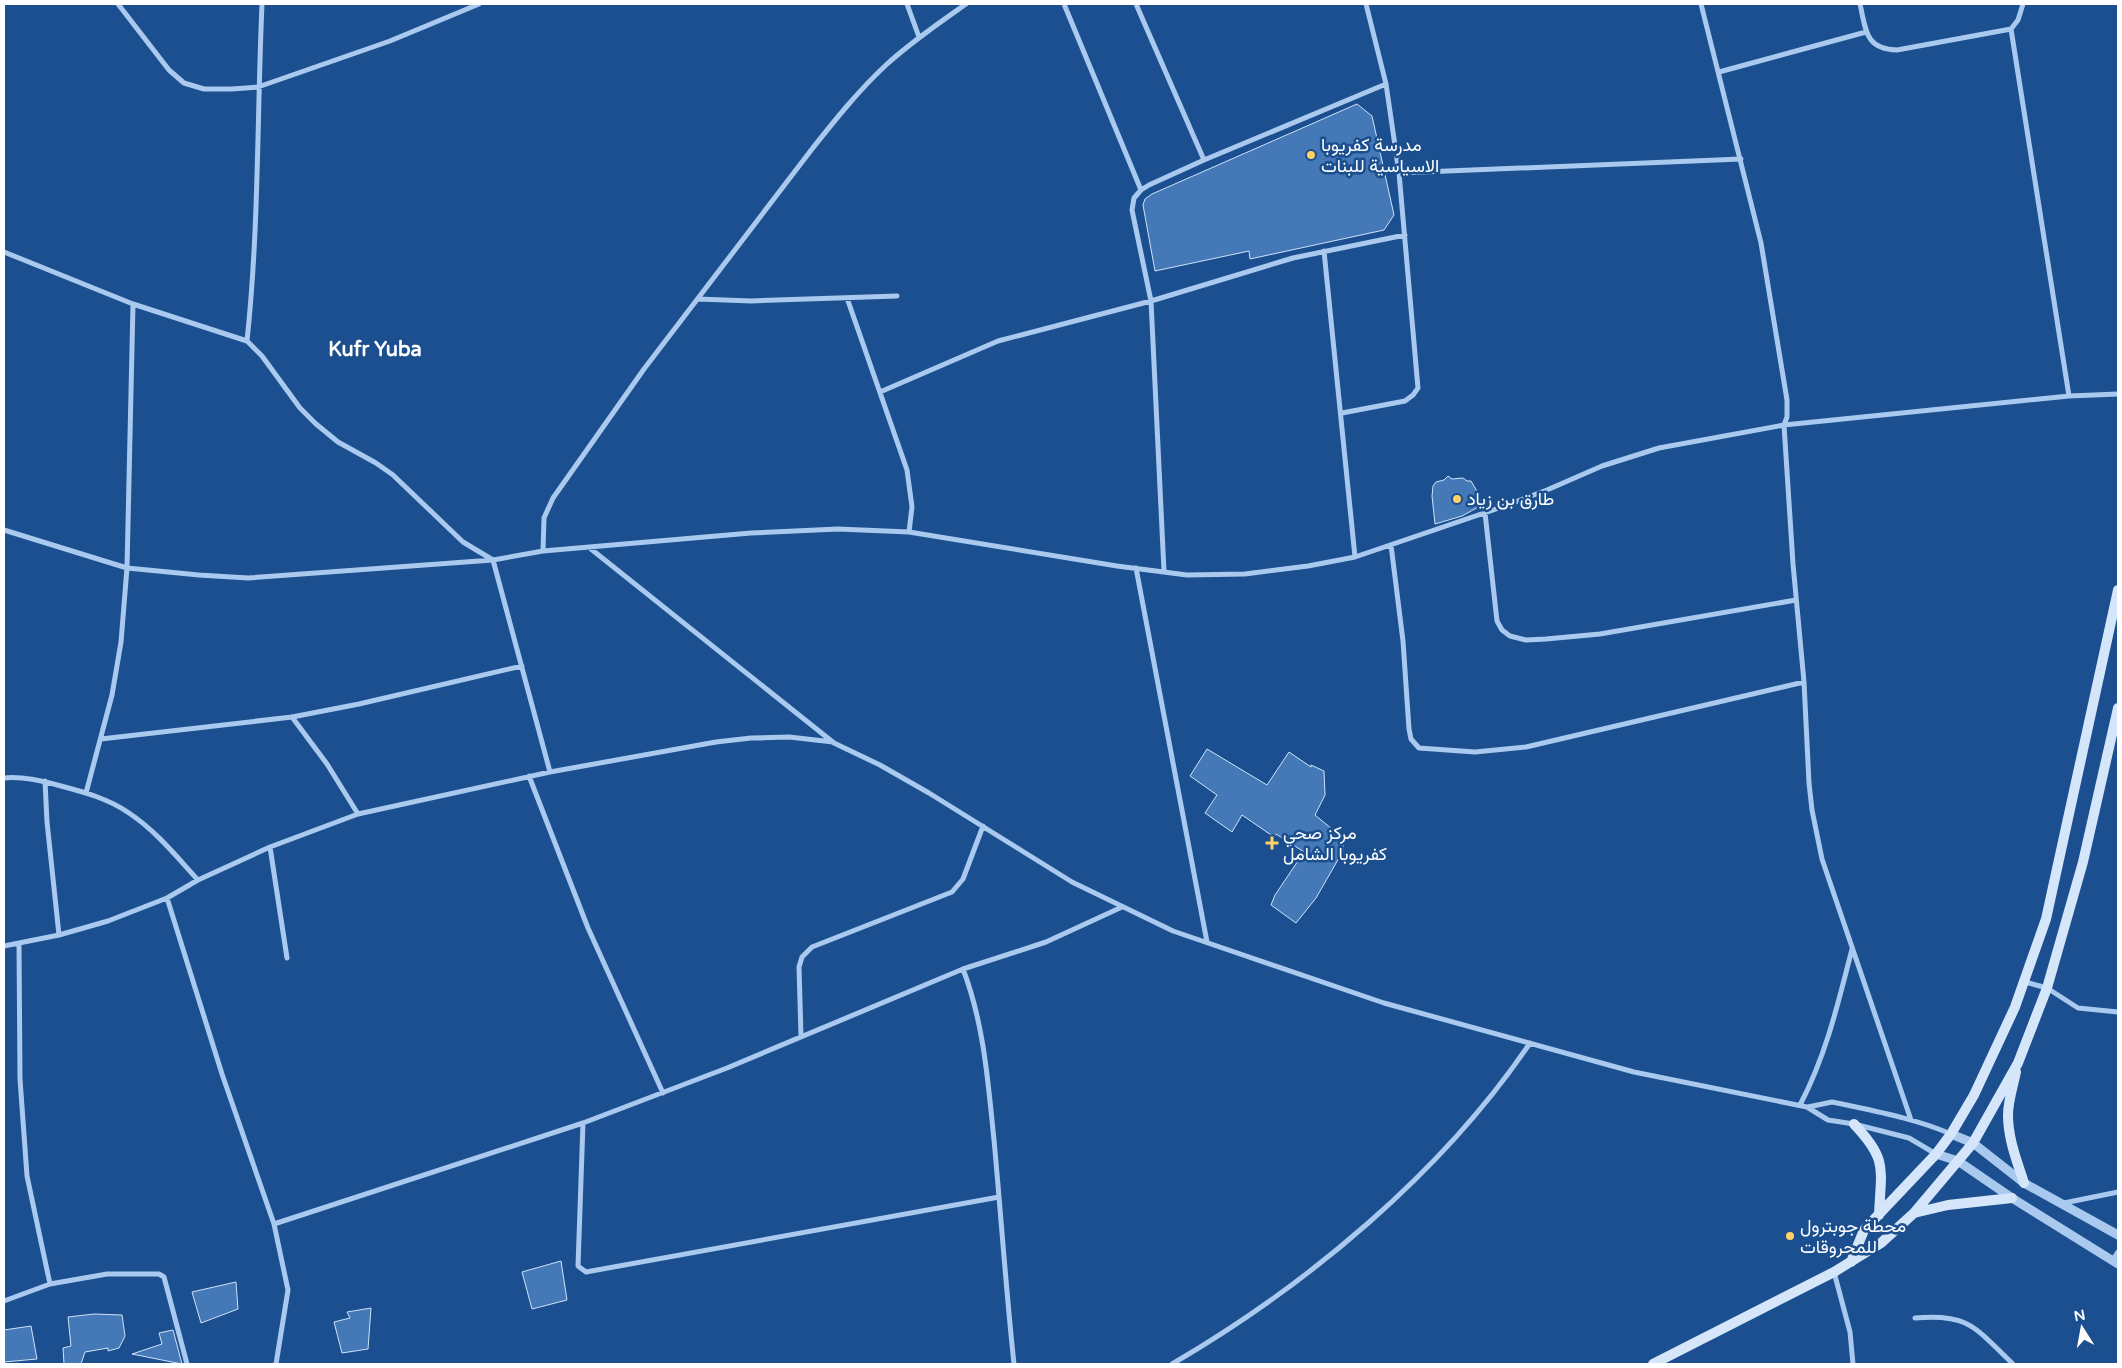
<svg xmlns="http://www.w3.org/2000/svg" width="2122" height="1368" font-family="'Varela Round',Vazirmatn,sans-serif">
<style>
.building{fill:#4478b7;stroke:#cfe3fa}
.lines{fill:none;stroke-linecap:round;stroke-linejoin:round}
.minor{stroke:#a9c9ee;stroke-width:5}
.tertiary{stroke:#a9c9ee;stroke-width:9}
.secondary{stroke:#d6e6fa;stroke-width:10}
.poi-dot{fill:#ffd166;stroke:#1b4f8f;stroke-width:2}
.labels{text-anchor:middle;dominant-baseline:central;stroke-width:5;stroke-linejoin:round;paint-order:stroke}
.poi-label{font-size:18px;fill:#fff;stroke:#1b4f8f;text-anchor:start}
.quarter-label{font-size:20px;font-weight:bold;fill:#fff;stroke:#1b4f8f}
</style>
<rect width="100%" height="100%" fill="#1b4f8f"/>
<path class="building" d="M1357 104 1372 116 1394 215 1384 230 1250 259 1249 251 1155 271 1143 205 1145 199 1152 194Z
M1448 476 1452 479 1463 478 1467 481H1471L1478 493 1482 505 1462 516 1435 524 1432 496 1433 486 1436 482 1444 480Z
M1207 749 1267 785 1289 752 1311 767V765L1324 771 1325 795 1315 815 1338 834 1343 841V851L1316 898 1296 923 1271 905 1275 895 1304 852 1276 834 1274 837 1242 815 1232 832 1205 813 1217 795 1190 776Z
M561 1261 567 1300 532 1309 522 1272Z
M236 1282 238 1309 201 1323 192 1292Z
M371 1308 368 1349 342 1353 334 1322 350 1318 347 1312Z
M94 1314 122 1315 125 1336 119 1348 108 1351V1348L85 1352 81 1364H64L63 1348 71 1346 68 1317Z
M31 1326 37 1359 4 1362V1330Z
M173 1330 182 1364 132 1354 162 1344 159 1333Z"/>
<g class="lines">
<path class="minor" d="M118 4 169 70 184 83 204 89H232L258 87 390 41 479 4
M907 4 919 37
M1064 4 1141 190
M1136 4 1204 160
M1701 4 1761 243 1787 400V417L1784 425 1793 564 1804 682 1809 783 1812 810 1822 859 1911 1120
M1860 4C1866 30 1865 49 1897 50L2011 29
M2023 4 2018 20 2011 29 2069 396
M1719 72 1866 32
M1399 173 1741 159
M1324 251 1355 557
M4 252 133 304 247 341 262 356 300 408 316 424 338 442 376 463 393 475 463 542 493 560 550 772
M847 298 907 470 912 507 909 532
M698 299 751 301 897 296
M247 341C259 229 257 116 262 4
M880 392 998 341 1151 301 1293 258 1405 235
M1342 413 1405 401 1413 395 1418 388 1399 173 1386 84 1366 4
M1485 513 1497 621 1502 630 1510 636 1526 640 1546 639 1600 634 1796 600
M4 530 127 568 199 575 248 578 493 560 543 551 751 533 838 529 909 532 1117 566 1187 575 1245 574 1308 566 1355 557 1502 507 1547 490 1602 466 1659 448 1784 425 2069 396 2118 394
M1391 545 1403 641 1409 729 1411 739 1419 748 1475 752 1526 747 1804 682
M591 549 834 743 880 765 929 793 1072 882 1173 931 1384 1003 1634 1072 1807 1107 1828 1120 1854 1124 1909 1138 1936 1154
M543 551 544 518 553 498 644 369 812 149C835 120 859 90 886 65 911 42 939 23 966 4
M1136 568 1207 942
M1164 571 1151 301 1132 210 1134 198 1141 190 1149 185 1204 160 1386 84
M292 717 327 764 358 814
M101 739 292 717 359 704 522 666
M529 776 588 928 663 1093
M4 778C22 776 43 781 61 786 84 792 109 799 129 813 156 831 176 856 198 880
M45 781 47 822 59 935
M86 793 112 695 121 642 127 568 133 304
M270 847 287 958
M167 898 222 1074 274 1224 288 1290 276 1364
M19 944 20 1079 27 1176 50 1284
M4 946 59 935 108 921 167 898 198 880 270 847 358 814 550 772 716 742 751 738 789 737 833 742
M963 969C984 1024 988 1082 994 1140 1001 1215 1006 1290 1014 1364
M2025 982 2047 988 2078 1008 2118 1012
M801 1036 799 967 802 957 812 947 952 892 963 879 983 826
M1800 1105C1826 1055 1838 1004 1852 949
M1808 1107 1832 1102 1842 1104C1879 1112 1916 1119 1951 1134
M583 1123 578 1266 586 1272 999 1197
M2064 1203 2118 1192
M274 1224 583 1123 727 1068 963 969 1046 942 1122 907
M2112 1261 2118 1252
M1834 1272 1850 1332 1853 1364
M4 1301 50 1284 107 1274H159L164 1277 187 1364
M1915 1318C1970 1313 1976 1329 2013 1364
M1172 1364C1306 1286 1442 1173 1530 1043"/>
<path class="tertiary" d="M1951 1134 1973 1143 2024 1183 2118 1235
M1936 1154 1958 1161 2012 1198 2118 1264"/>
<path class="secondary" d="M2016 1072C2013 1086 2008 1101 2008 1115 2008 1139 2017 1161 2024 1183
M1854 1124C1888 1160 1881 1168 1879 1215
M1914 1213 1948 1205 2012 1198
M1851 1262 1864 1230 1936 1154 1951 1134 1974 1095 2015 1007 2046 919 2118 590
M1653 1364 1834 1272 1881 1243 1914 1213 1973 1143 2018 1063 2047 988 2083 862 2118 708"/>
</g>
<g class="poi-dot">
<circle cx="1311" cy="155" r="5"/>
<circle cx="1457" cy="499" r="5"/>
<path d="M1269.5 835.5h5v5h5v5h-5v5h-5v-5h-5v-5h5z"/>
<circle cx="1790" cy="1236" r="5"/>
</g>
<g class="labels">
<g class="poi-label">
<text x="1321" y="145">مدرسة كفريوبا<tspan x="1321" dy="21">الاسياسية للبنات</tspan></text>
<text x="1467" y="499">طارق بن زياد</text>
<text x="1283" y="833">مركز صحي<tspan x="1283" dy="21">كفريوبا الشامل</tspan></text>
<text x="1800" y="1226">محطة جوبترول<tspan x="1800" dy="21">للمحروقات</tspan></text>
</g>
<g class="quarter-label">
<text x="375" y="350">Kufr Yuba</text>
</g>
</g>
<rect width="2122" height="1368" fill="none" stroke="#ffffff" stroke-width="10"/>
<g transform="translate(2082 1328) rotate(349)" stroke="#1b4f8f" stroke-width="4" paint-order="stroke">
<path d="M0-4L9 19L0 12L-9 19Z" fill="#ffffff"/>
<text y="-8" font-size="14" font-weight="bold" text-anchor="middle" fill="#ffffff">N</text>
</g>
</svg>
